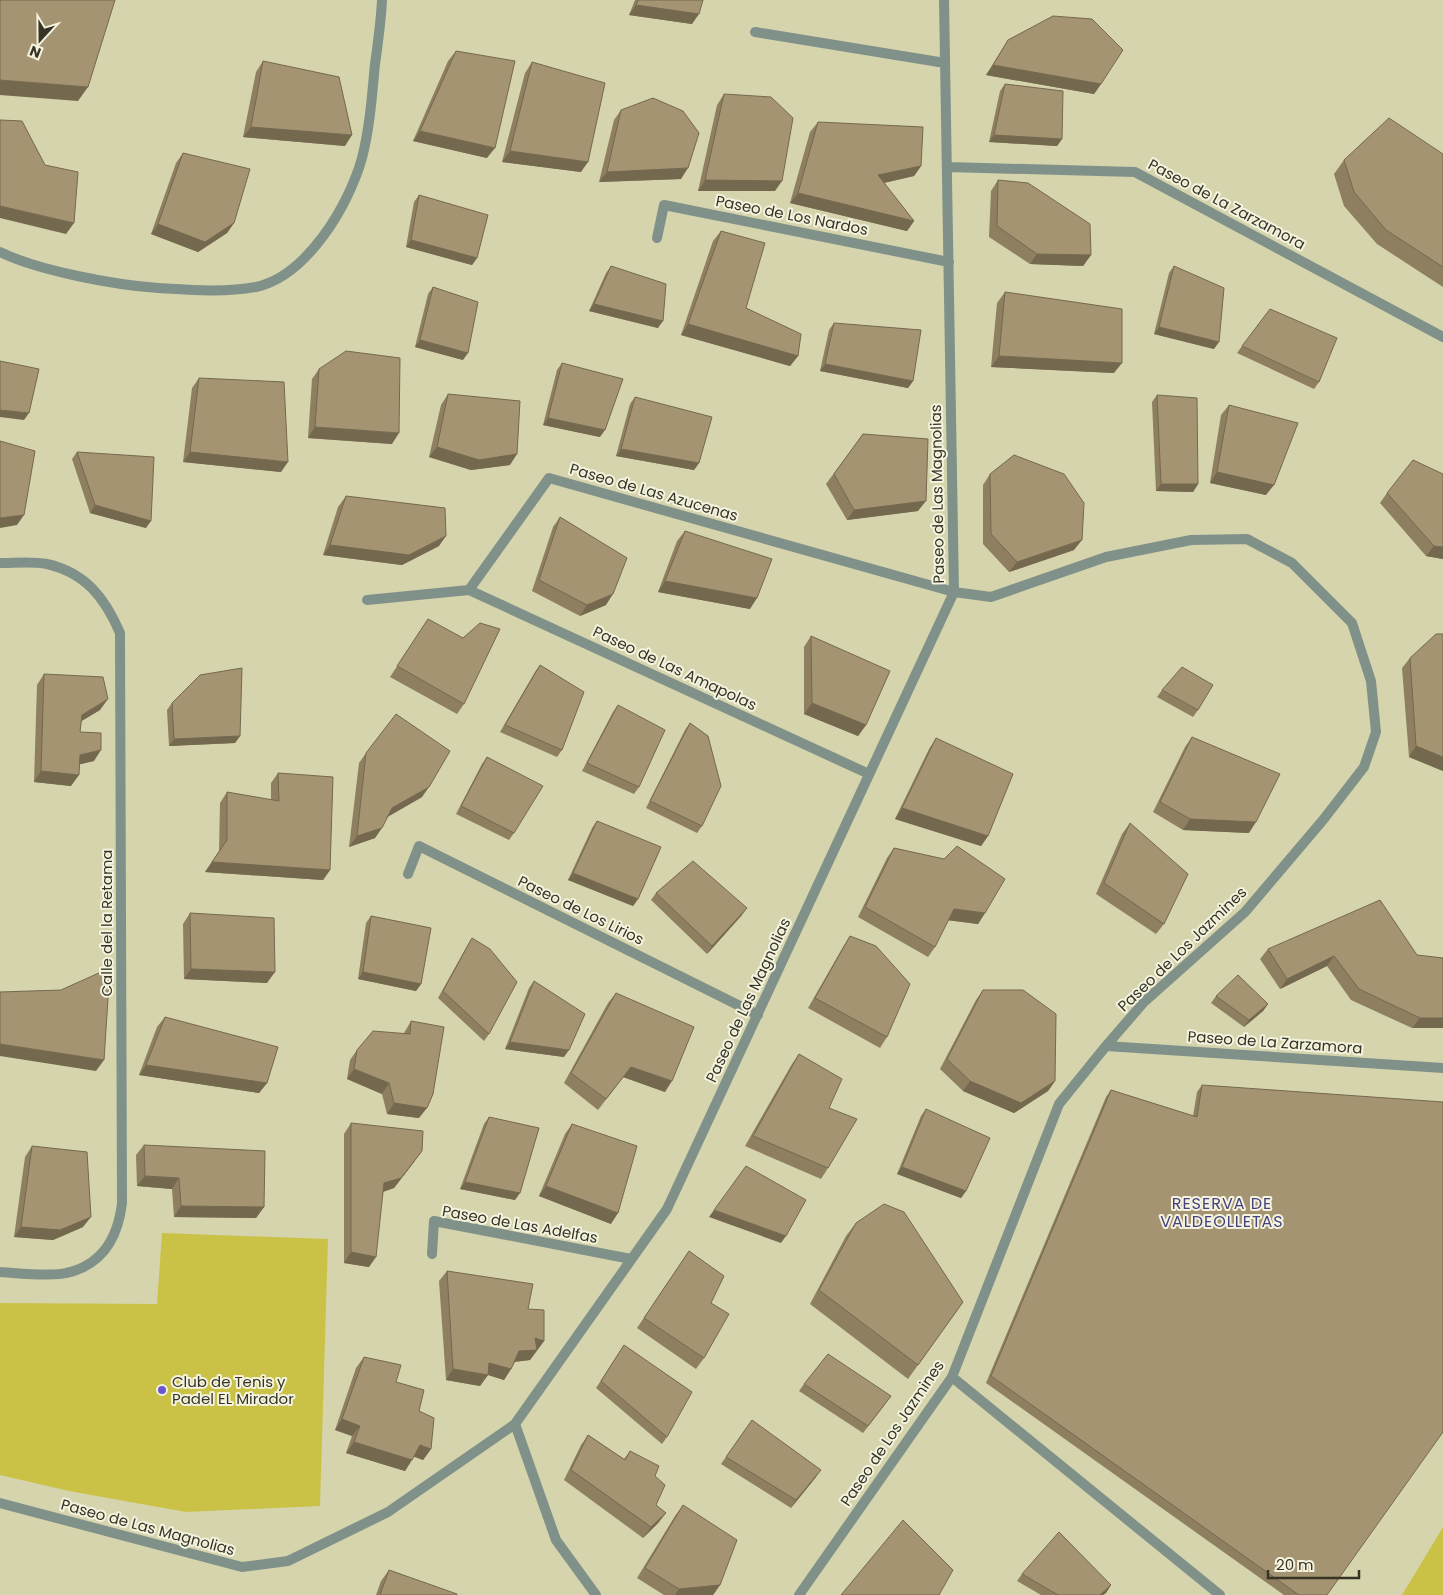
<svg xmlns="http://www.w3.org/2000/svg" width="1443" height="1595" font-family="Poppins,sans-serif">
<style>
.green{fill:#cac247}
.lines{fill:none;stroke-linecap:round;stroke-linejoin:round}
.street{stroke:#809189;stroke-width:10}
.wall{fill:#8e7f61}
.shaded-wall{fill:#74684f}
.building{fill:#a59471;stroke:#74684f}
.poi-dot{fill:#6856cf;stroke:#f4f3df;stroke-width:2}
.labels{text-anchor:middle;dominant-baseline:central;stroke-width:4;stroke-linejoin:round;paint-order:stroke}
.street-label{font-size:15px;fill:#363525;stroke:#f4f3df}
.poi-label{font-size:15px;fill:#363525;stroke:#f4f3df;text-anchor:start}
.neighbourhood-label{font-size:16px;letter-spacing:1px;fill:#47417e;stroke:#f4f3df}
</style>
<rect width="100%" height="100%" fill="#d5d4ac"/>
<path class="green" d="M162 1233 328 1239 320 1506 186 1512 69 1491 0 1475V1303L157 1304Z
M1443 1527V1595H1402Z"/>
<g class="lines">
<path class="street" d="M755 32 945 63
M947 167 1135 172 1443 337
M657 238 664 205 949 262
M0 252C39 271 115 285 158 288 190 290 224 293 256 287 307 276 349 205 362 158 370 127 372 95 375 64 378 43 381 21 382 0
M0 563C15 563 33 561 47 564 86 573 105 598 120 633L122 1203C118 1237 103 1265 66 1273 51 1277 17 1273 0 1272
M469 590 869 774
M367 600 469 590 549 478 954 592 991 597 1106 557 1191 540 1247 539 1292 563 1352 623 1371 681 1376 732 1364 767 1323 820 1245 912 1144 1002 1106 1046 1059 1104 952 1377 799 1595
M408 874 419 846 758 1015
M1106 1046 1443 1068
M432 1254 434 1221 631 1259
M952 1377 1220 1595
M515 1424 556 1540 596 1595
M0 1503 242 1567 288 1561 388 1512 515 1424 667 1209 954 592 944 0"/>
</g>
<path class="wall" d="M635 0H703L692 24 629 15Z
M1008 40 1101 84 1094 94 986 75Z
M456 51 487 158 413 141 448 61Z
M263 61 345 146 243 137 256 72Z
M532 62 581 172 502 162 525 73Z
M1005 84 1062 139 1057 146 989 142 1000 91Z
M724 94 775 191H698L717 105Z
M621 110 681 179 599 182 614 120Z
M818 122 921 166 914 176 884 183 914 221 907 231 790 203 810 132Z
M183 153 234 223 227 233 198 252 151 234 176 163Z
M1443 154V287L1377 244 1344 206 1334 174 1344 160Z
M998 180 1091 255 1083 266 1030 264 989 237 991 191Z
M419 195 477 258 472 265 406 247 414 202Z
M721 231 746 308 798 356 790 366 681 335 713 241Z
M611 266 658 328 589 311 606 273Z
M1174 266 1214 349 1154 334 1169 273Z
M433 287 463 360 415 347 428 294Z
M1005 292 1114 373 991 367 997 303Z
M834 323 913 381 908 388 820 371 829 330Z
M1242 346 1319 382 1314 389 1237 353Z
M562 363 600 437 543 425 557 370Z
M319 369 392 444 308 438 312 379Z
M199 378 281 472 183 462 192 388Z
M448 394 510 465 471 470 429 457 441 405Z
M1157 395 1198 484 1193 492 1156 491 1152 402Z
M635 397 699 463 694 470 616 456 630 404Z
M1229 405 1266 495 1210 483 1221 415Z
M863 434 918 511 847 520 826 484Z
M77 452 146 528 90 513 72 459Z
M990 474 1074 550 1009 572 983 544V485Z
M1443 474V559L1426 556 1380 503 1387 493Z
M346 496 439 546 402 565 323 555 338 507Z
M560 517 606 605 580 616 532 591 553 527Z
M685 531 750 609 658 592 677 541Z
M428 619 464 704 457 714 390 677Z
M811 636 866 725 858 736 804 714V647Z
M1410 658 1443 771 1409 757 1402 668Z
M540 665 562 750 557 757 500 732 535 672Z
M44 674 100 710 81 721 80 732 94 761 80 764 71 786 34 782 37 685Z
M1162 690 1198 710 1193 717 1157 697Z
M172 703 240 736 235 743 169 746 167 710Z
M618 705 639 787 634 794 582 771 613 712Z
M690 723 702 826 697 833 646 808 685 730Z
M1192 737 1249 833 1183 830 1153 812 1185 747Z
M936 738 988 836 981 846 895 819 929 749Z
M366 753 422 797 387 817 375 838 349 847 359 763Z
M487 757 514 833 509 840 456 814 482 764Z
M278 773 330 870 323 880 205 872 219 851 220 803 227 792 271 800V783Z
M597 821 638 899 633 906 568 880 592 828Z
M1130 823 1164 924 1156 934 1096 894 1122 834Z
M894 848 985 913 978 924 948 920 935 947 928 957 858 917 887 858Z
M656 893 742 915 707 954 651 900Z
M190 913 267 983 184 979 183 924Z
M371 916 421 984 416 991 358 979 366 923Z
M850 936 887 1037 880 1048 808 1008 843 947Z
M472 938 489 1034 484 1041 438 998 467 946Z
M1268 949 1417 955 1443 958V1028H1412L1351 1000 1327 966 1280 989 1260 959Z
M534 981 564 1057 505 1049 529 988Z
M983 990 1055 1081 1048 1091 1014 1113 963 1091 940 1069 976 1000Z
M616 993 665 1092 623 1077 598 1110 564 1083 608 1003Z
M1216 996 1268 1004 1263 1011 1244 1027 1211 1003Z
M165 1017 267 1083 259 1093 139 1075 157 1027Z
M411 1021 419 1118 387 1114 382 1094 347 1079 350 1060 357 1050 404 1033Z
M799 1054 829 1108 828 1168 821 1179 745 1146 792 1064Z
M1202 1085 1327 1595H1284L986 1383 1106 1097 1111 1090 1193 1116 1197 1092Z
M926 1109 966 1191 961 1198 897 1174 921 1116Z
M489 1117 515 1200 460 1189 484 1124Z
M351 1123 415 1161 394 1188 383 1192 369 1267 344 1263V1134Z
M572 1124 611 1224 539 1196 565 1134Z
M144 1145 264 1207 256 1218 174 1217 172 1189 137 1186 136 1155Z
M32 1146 83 1227 53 1240 14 1237 25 1157Z
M856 1223 963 1302 908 1379 810 1304 846 1236Z
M689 1251 711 1303 704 1358 696 1369 637 1328Z
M447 1271 528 1309 544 1341 530 1360 515 1362 511 1369 504 1380 488 1375 480 1386 446 1380 439 1281Z
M624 1345 667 1437 662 1444 596 1388Z
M364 1357 396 1382 419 1411 431 1449 423 1460 414 1456 405 1471 346 1453 352 1436 335 1430 356 1368Z
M804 1384 886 1403 863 1433 799 1391Z
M752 1420 816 1477 791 1508 721 1464Z
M588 1435 624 1459 630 1451 655 1476 656 1505 666 1513 658 1523 643 1538 564 1480 581 1445Z
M683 1505 720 1585 713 1595H664L637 1578 675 1516Z
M389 1570 457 1595H376L381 1581Z
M1022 1574 1111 1585 1106 1593 1103 1595H1041L1017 1581Z"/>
<path class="shaded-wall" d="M636 5 699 14 692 24 629 15Z
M993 65 1101 84 1094 94 986 75Z
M0 80 88 87 78 101 0 95Z
M251 127 352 135 345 146 243 137Z
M420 131 495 148 487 158 413 141Z
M994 135 1062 139 1057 146 989 142Z
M510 151 588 162 581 172 502 162Z
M921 166 914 176 870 186 878 175Z
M688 168 681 179 599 182 607 172Z
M705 180 782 181 775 191H698Z
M798 193 914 221 907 231 790 203Z
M0 206 74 223 66 234 0 218Z
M234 223 227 233 198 252 151 234 158 224Z
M411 240 477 258 472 265 406 247Z
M1037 254 1091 255 1083 266 1030 264Z
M594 304 663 321 658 328 589 311Z
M688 324 798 356 790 366 681 335Z
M1159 327 1219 342 1214 349 1154 334Z
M420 340 468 353 463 360 415 347Z
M999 356 1122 363 1114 373 991 367Z
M825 364 913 381 908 388 820 371Z
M0 410 29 413 24 420 0 417Z
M548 418 605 430 600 437 543 425Z
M315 427 399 433 392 444 308 438Z
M437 447 517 454 510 465 471 470 429 457Z
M621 449 699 463 694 470 616 456Z
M190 452 288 462 281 472 183 462Z
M1217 472 1274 485 1266 495 1210 483Z
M1161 484H1198L1193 492 1156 491Z
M926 501 918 511 847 520 854 510Z
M95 505 151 521 146 528 90 513Z
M24 515 17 525 0 528V518Z
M446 536 439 546 402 565 323 555 330 545Z
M1082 540 1074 550 1009 572 1017 562Z
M1434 546 1443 547V559L1426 556Z
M665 581 757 598 750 609 658 592Z
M613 594 606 605 580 616 587 605Z
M108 699 100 710 75 725 82 715Z
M812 703 866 725 858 736 804 714Z
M240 736 235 743 169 746 174 739Z
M1416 746 1443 757V771L1409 757Z
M101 750 94 761 73 766 80 755Z
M41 771 79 775 71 786 34 782Z
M429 787 422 797 384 819 392 808Z
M902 808 988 836 981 846 895 819Z
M1190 819 1256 822 1249 833 1183 830Z
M382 828 375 838 349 847 357 836Z
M212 862 330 870 323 880 205 872Z
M573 873 638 899 633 906 568 880Z
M747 908 742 915 707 954 712 946Z
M954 909 985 913 978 924 946 920Z
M1334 956 1327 966 1280 989 1287 979Z
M191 969 275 972 267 983 184 979Z
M363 972 421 984 416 991 358 979Z
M1268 1004 1263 1011 1244 1027 1249 1020Z
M1420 1018H1443V1028H1412Z
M510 1042 569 1050 564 1057 505 1049Z
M0 1044 104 1060 96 1071 0 1056Z
M146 1065 267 1083 259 1093 139 1075Z
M631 1067 672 1081 665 1092 623 1077 598 1110Z
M354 1069 389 1083 382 1094 347 1079Z
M970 1081H1055L1048 1091 1014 1113 963 1091Z
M394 1103 427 1108 419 1118 387 1114Z
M422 1151 394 1188 376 1194 384 1183Z
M902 1167 966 1191 961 1198 897 1174Z
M145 1176 179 1178 172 1189 137 1186Z
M465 1182 520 1193 515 1200 460 1189Z
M546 1186 618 1213 611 1224 539 1196Z
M181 1206 264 1207 256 1218 174 1217Z
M714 1210 786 1236 781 1243 709 1217Z
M91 1217 83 1227 53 1240 14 1237 21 1227Z
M351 1252 376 1257 369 1267 344 1263Z
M535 1338 544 1341 530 1360 512 1362 519 1351Z
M489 1363 511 1369 504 1380 482 1373Z
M453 1369 488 1375 480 1386 446 1380Z
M342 1419 360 1426 352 1436 335 1430Z
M354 1442 412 1460 405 1471 346 1453Z
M420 1445 431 1449 423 1460 412 1456Z
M821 1470 816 1477 791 1508 796 1500Z
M666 1513 658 1523 643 1538 651 1527Z
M720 1585 713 1595H675L679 1589Z
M1111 1585 1106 1593 1103 1595H1100Z"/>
<path class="building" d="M0 0H115L88 87 0 80Z
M638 0H703L699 14 636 5Z
M1053 16 1092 19 1123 50 1101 84 993 65 1008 40Z
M456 51 515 61 495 148 420 131Z
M263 61 339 77 352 135 251 127Z
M532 62 605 83 588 162 510 151Z
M1005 84 1063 91 1062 139 994 135Z
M724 94 771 97 793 118 782 181 705 180Z
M653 98 683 111 699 133 688 168 607 172 621 110Z
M1389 118 1443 154V267L1386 230 1354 192 1344 160Z
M0 120 22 121 45 165 78 172 74 223 0 206Z
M818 122 923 127 921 166 878 175 914 221 798 193Z
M183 153 250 169 234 223 205 242 158 224Z
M998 180 1028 183 1090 224 1091 255 1037 254 997 226Z
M419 195 488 215 477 258 411 240Z
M721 231 765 243 746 308 801 334 798 356 688 324Z
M611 266 666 284 663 321 594 304Z
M1174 266 1224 288 1219 342 1159 327Z
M433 287 478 302 468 353 420 340Z
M1005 292 1122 309V363L999 356Z
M1270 309 1337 338 1319 382 1242 346Z
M834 323 921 330 913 381 825 364Z
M346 351 400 358 399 433 315 427 319 369Z
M0 361 39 369 29 413 0 410Z
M562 363 623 379 605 430 548 418Z
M199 378 284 382 288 462 190 452Z
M448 394 520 401 517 454 479 460 437 447Z
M1157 395 1197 398 1198 484H1161Z
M635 397 712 417 699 463 621 449Z
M1229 405 1298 423 1274 485 1217 472Z
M863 434 928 439 926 501 854 510 834 474Z
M0 441 35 451 24 515 0 518Z
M77 452 154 457 151 521 95 505Z
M1014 455 1064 474 1084 503 1082 540 1017 562 991 534 990 474Z
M1413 460 1443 474V547L1434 546 1387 493Z
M346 496 445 508 446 536 409 555 330 545Z
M560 517 627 558 613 594 587 605 539 580Z
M685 531 772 559 757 598 665 581Z
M428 619 463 638 480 623 500 629 464 704 397 666Z
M1436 634H1443V757L1416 746 1410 658Z
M811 636 890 671 866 725 812 703Z
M540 665 584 692 562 750 505 725Z
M1182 667 1213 685 1198 710 1162 690Z
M242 668 240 736 174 739 172 703 200 675Z
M44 674 103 677 108 699 82 715 80 732 101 733V750L80 755 79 775 41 771Z
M618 705 665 730 639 787 587 763Z
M396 714 450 751 429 787 392 808 382 828 357 836 366 753Z
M690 723 708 736 721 786 702 826 650 801Z
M1192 737 1280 774 1256 822 1190 819 1160 802Z
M936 738 1013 774 988 836 902 808Z
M487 757 543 786 514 833 461 806Z
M278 773 333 777 330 870 212 862 227 840V792L279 801Z
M597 821 661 847 638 899 573 873Z
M1130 823 1188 874 1164 924 1104 883Z
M957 846 1005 879 985 913 954 909 935 947 865 907 894 848 944 859Z
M693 861 747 908 712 946 656 893Z
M1380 900 1417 955 1443 958V1018H1420L1359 989 1334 956 1287 979 1268 949Z
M190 913 274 918 275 972 191 969Z
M371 916 431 928 421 984 363 972Z
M850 936 876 946 910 984 887 1037 815 998Z
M472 938 490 949 517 982 489 1034 443 991Z
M110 968 104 1060 0 1044V992L61 990Z
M1238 975 1268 1004 1249 1020 1216 996Z
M534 981 585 1014 569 1050 510 1042Z
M983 990H1023L1056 1014 1055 1081 1021 1103 970 1081 947 1059Z
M616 993 694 1027 672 1081 631 1067 606 1099 571 1073Z
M165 1017 278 1047 267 1083 146 1065Z
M411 1021 444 1027 433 1094 427 1108 394 1103 389 1083 354 1069 357 1050 373 1031 410 1034Z
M799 1054 842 1079 829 1108 857 1119 828 1168 753 1136Z
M1202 1085 1443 1102V1432L1327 1595H1299L991 1376 1111 1090 1197 1117Z
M926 1109 990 1138 966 1191 902 1167Z
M489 1117 539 1128 520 1193 465 1182Z
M351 1123 423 1131 422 1151 401 1178 384 1183 376 1257 351 1252Z
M572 1124 637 1146 618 1213 546 1186Z
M144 1145 265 1151 264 1207 181 1206 179 1178 145 1176Z
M32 1146 87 1152 91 1217 60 1230 21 1227Z
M746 1166 806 1200 786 1236 714 1210Z
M884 1204 904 1212 963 1302 918 1365 819 1290 856 1223Z
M689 1251 724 1276 711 1303 729 1314 704 1358 644 1318Z
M447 1271 533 1284 528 1309 544 1310V1341L535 1338 537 1350 519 1351 511 1369 489 1363 488 1375 453 1369Z
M624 1345 692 1392 667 1437 601 1381Z
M828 1354 891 1396 868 1426 804 1384Z
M364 1357 401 1365 396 1382 424 1390 419 1411 434 1418 431 1449 420 1445 412 1460 354 1442 360 1426 342 1419Z
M752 1420 821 1470 796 1500 726 1457Z
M588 1435 625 1460 630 1451 659 1466 655 1476 665 1485 656 1505 666 1513 651 1527 571 1470Z
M683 1505 737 1540 720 1585 679 1589 645 1568Z
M903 1520 953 1570 939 1595H841Z
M1059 1532 1111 1585 1100 1595H1058L1022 1574Z
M389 1570 457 1594V1595H380Z"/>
<circle class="poi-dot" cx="162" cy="1390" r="5"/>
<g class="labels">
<g class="street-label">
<text transform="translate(1227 204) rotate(28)">Paseo de La Zarzamora</text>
<text transform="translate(792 215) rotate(11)">Paseo de Los Nardos</text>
<text transform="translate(654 492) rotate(16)">Paseo de Las Azucenas</text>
<text transform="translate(937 494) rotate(-91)">Paseo de Las Magnolias</text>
<text transform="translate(675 668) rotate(25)">Paseo de Las Amapolas</text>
<text transform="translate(581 910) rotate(26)">Paseo de Los Lirios</text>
<text transform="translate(106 923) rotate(-90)">Calle del la Retama</text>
<text transform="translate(1182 949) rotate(-44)">Paseo de Los Jazmines</text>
<text transform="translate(748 1000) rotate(-65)">Paseo de Las Magnolias</text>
<text transform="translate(1275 1042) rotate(4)">Paseo de La Zarzamora</text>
<text transform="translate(520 1224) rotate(10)">Paseo de Las Adelfas</text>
<text transform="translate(892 1433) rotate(-56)">Paseo de Los Jazmines</text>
<text transform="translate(148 1527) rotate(15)">Paseo de Las Magnolias</text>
</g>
<g class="poi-label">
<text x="172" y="1381">Club de Tenis y<tspan x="172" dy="17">Padel EL Mirador</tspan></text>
</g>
<g class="neighbourhood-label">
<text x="1222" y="1203">RESERVA DE<tspan x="1222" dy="18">VALDEOLLETAS</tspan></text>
</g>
</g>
<g transform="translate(40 40) rotate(201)" stroke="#f4f3df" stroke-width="4" paint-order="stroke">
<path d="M0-4L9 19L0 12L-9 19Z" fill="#363525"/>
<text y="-8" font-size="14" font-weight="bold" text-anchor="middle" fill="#363525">N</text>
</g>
<path d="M1268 1570v8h91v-8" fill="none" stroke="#363525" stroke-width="2.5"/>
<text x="1276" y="1570" font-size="15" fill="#363525" stroke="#f4f3df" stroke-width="4" paint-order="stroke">20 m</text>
</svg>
